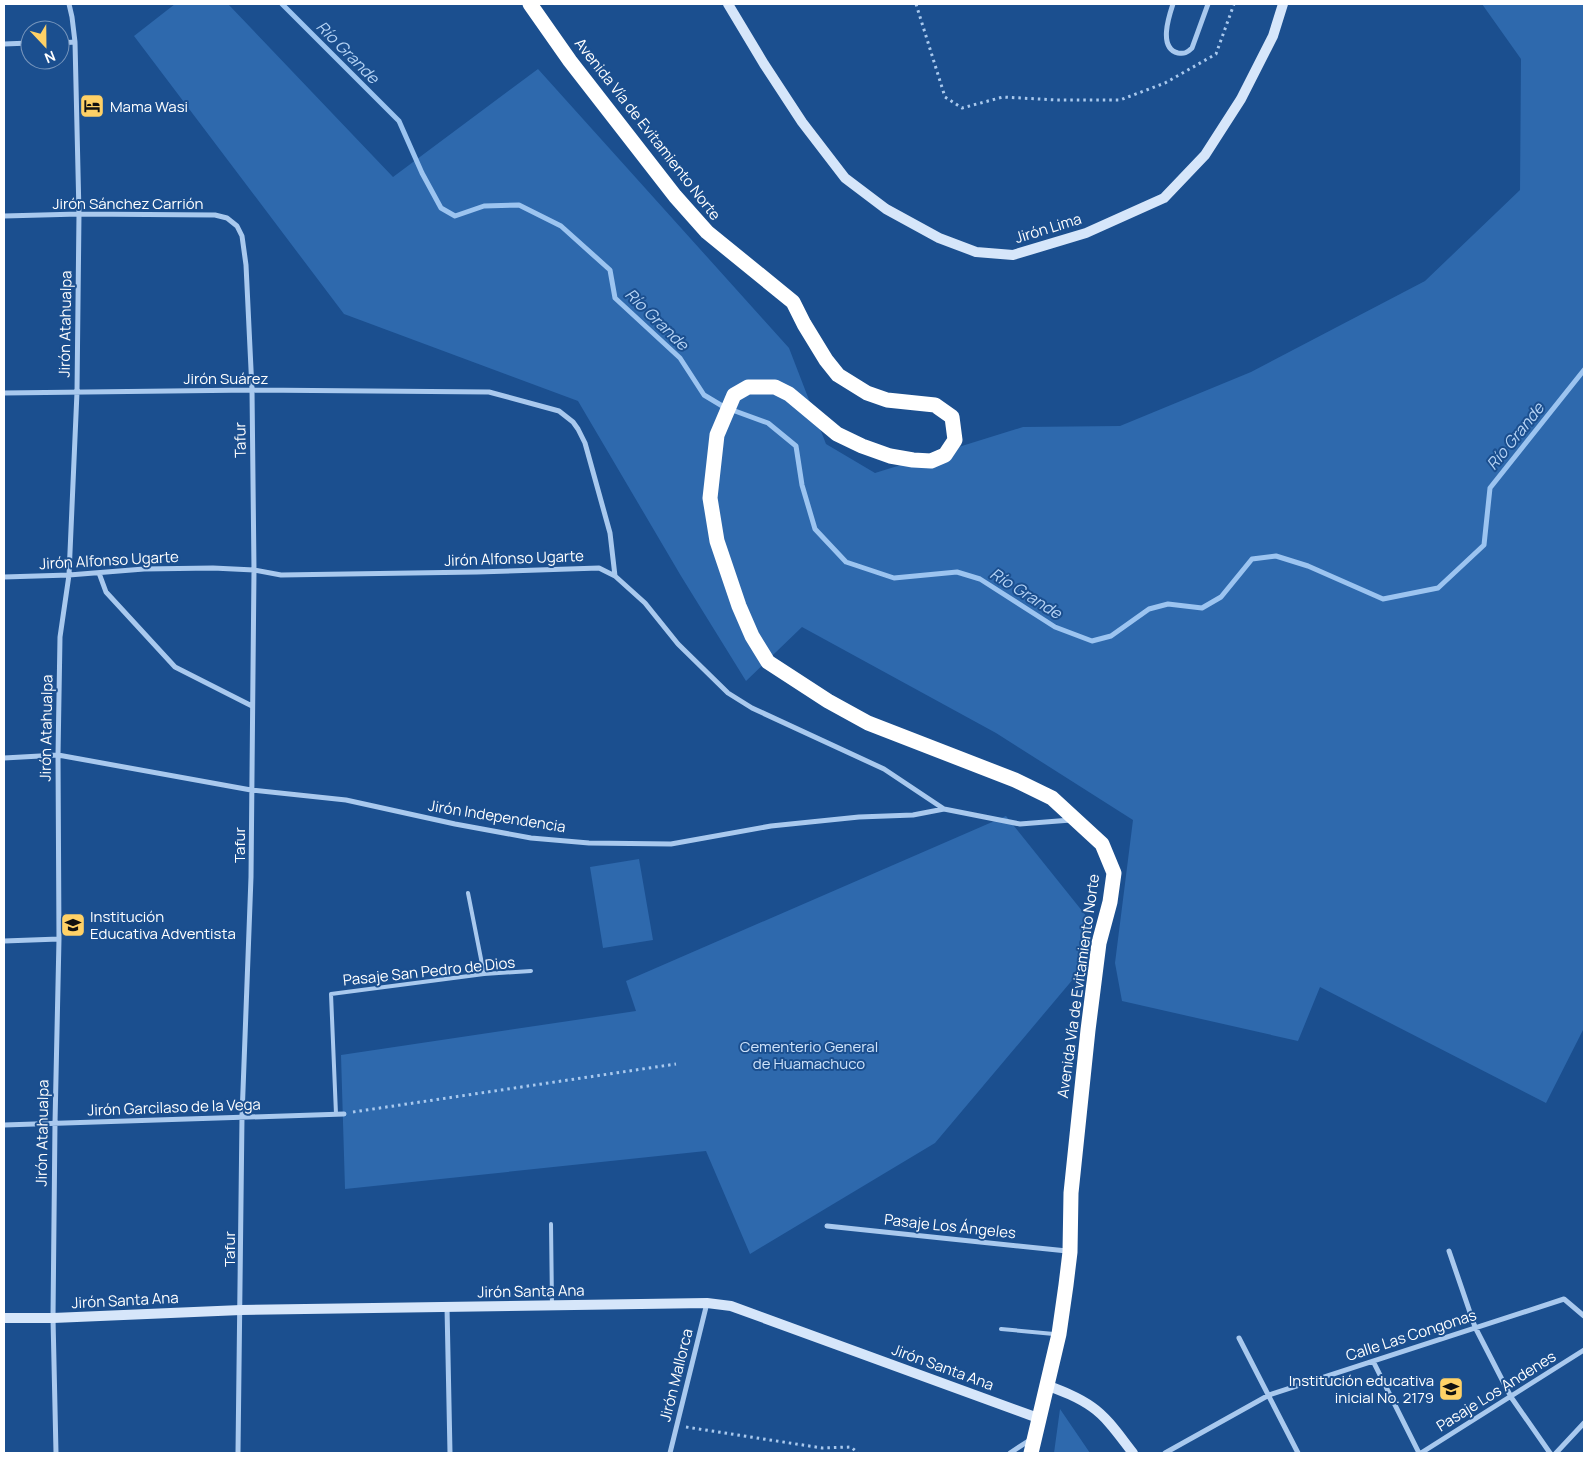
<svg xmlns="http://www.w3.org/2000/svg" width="1588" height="1457" font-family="Manrope,sans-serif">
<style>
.green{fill:#2e69ad}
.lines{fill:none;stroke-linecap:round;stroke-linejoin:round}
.stream{stroke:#9cc4f0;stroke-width:5}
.path{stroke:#a9c9ee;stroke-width:3;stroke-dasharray:2.5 4;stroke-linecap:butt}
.lane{stroke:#a9c9ee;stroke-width:4}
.street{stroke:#a9c9ee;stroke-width:5}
.secondary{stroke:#d6e6fa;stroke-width:10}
.highway{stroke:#fff;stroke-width:15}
.labels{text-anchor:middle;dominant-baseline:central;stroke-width:4;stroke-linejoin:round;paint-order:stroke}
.poi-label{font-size:15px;fill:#fff;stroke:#1b4f8f;text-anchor:start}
.street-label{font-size:15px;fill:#fff;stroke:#1b4f8f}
.park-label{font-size:15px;fill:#cfe3fa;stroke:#1b4f8f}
.water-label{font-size:16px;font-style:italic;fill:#b5d3f5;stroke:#1b4f8f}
</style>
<rect width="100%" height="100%" fill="#1b4f8f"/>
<path class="green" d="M175 4H228L393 177 538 69 789 348 826 444 875 473 1023 427 1120 426 1251 372 1425 281 1520 190 1521 59 1482 4H1584V1028L1546 1103 1320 987 1298 1041 1122 1001 1115 963 1133 820 996 733 802 627 746 681 681 576 578 401 344 314 134 36Z
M1006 816 1091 922 1085 965 935 1143 750 1254 706 1151 345 1189 341 1055 636 1011 626 981Z
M639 859 653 940 603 948 590 867Z
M1060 1409 1090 1453H1091H1054Z"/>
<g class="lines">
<path class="stream" d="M282 4 399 121 422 173 441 208 455 216 484 206 519 205 561 226 610 270 615 298 680 358 704 395 724 407 768 423 796 446 802 485 815 529 846 562 894 578 957 572 980 579 1055 627 1092 641 1111 636 1149 609 1168 604 1202 608 1221 597 1252 559 1276 556 1308 566 1383 599 1438 588 1484 545 1490 488 1584 370"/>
<path class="path" d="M916 4 945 97 962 108 1003 97 1056 100H1120L1165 83 1216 54 1234 4
M353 1112 676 1064
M686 1427 822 1448 851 1447 858 1453"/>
<path class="lane" d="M468 893 484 974
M336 1114 331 994 484 974 531 971
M551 1224 552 1305
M1001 1329 1054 1334"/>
<path class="street" d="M1173 4C1169 16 1158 48 1178 53 1184 54 1187 53 1192 48L1208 4
M60 43 75 42
M4 44 30 43
M4 216 79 214 215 215 227 218 237 226 242 236 246 265 252 390 254 570 251 877 242 1117 238 1453
M4 393 252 390 489 392 559 411 573 422 578 429 585 443 610 533 615 576
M99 573 106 592 175 667 252 706
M4 577 69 575 144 569 213 568 254 570 281 575 477 572 599 568 615 576 645 603 678 644 728 693 752 708 884 769 944 809
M4 758 58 755 251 790 346 800 455 824 531 838 589 843 671 844 771 826 859 817 913 815 944 809 1020 824 1071 820
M4 941 59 939
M4 1125 344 1114
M827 1226 1067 1251
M1449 1251 1475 1327 1511 1397 1550 1453
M447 1307 450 1453
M1239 1338 1298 1453
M1373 1361 1419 1453
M56 1453 53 1318 55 1123 59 939 58 755 60 637 69 575 77 392 79 214 75 42 72 17 69 4
M670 1453 707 1303
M1010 1453 1030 1440
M1165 1453 1269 1395 1564 1299 1584 1316
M1421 1453 1584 1350
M1556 1453 1584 1423"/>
<path class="secondary" d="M728 4 764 64 802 122 845 178 886 209 939 238 976 252 1013 255 1086 233 1164 198 1205 155 1241 99 1273 36 1283 4
M4 1318H53L241 1310 707 1303 731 1306 1038 1418
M1046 1385C1062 1391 1078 1397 1092 1407 1108 1418 1121 1438 1133 1453"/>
<path class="highway" d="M530 4 570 61 675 196 707 232 793 302 804 324 826 360 838 375 867 393 887 400 935 405 952 417 955 440 945 455 931 461 913 460 890 456 862 446 837 434 789 394 775 387H748L734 395 717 435 710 498 717 541 739 606 752 636 768 662 828 701 868 723 1015 780 1052 798 1102 844 1114 873 1110 902 1099 943 1088 1030 1071 1193 1070 1252 1066 1285 1059 1334 1031 1453"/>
</g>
<defs>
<symbol id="hotel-square" viewBox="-11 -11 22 22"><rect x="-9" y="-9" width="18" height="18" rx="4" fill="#ffd166" stroke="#1b4f8f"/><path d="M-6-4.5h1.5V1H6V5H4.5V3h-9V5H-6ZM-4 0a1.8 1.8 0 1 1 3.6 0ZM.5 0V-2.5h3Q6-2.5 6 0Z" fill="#111"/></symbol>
<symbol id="school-square" viewBox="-11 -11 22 22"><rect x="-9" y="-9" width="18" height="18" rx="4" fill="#ffd166" stroke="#1b4f8f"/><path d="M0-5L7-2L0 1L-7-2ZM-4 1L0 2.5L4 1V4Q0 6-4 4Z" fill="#111"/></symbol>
</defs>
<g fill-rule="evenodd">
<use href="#hotel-square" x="78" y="92" width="28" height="28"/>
<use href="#school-square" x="59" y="911" width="28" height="28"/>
<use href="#school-square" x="1437" y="1375" width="28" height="28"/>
</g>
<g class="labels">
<g class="poi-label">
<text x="110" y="106">Mama Wasi</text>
<text x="90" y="916">Institución<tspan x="90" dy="17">Educativa Adventista</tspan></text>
<text x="1434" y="1380" text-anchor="end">Institución educativa<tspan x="1434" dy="17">inicial No. 2179</tspan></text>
</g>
<g class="street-label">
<text transform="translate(648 129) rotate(52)">Avenida Vía de Evitamiento Norte</text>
<text x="128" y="203">Jirón Sánchez Carrión</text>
<text transform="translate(1048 228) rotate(-17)">Jirón Lima</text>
<text transform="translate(65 324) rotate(-89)">Jirón Atahualpa</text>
<text x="226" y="378">Jirón Suárez</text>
<text transform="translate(240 440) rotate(-91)">Tafur</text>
<text transform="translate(514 558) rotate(-2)">Jirón Alfonso Ugarte</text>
<text transform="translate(109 560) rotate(-3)">Jirón Alfonso Ugarte</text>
<text transform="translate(46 728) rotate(-89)">Jirón Atahualpa</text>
<text transform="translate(497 816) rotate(9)">Jirón Independencia</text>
<text transform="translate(239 845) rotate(-90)">Tafur</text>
<text transform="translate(429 971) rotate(-6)">Pasaje San Pedro de Dios</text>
<text transform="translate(1078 986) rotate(-82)">Avenida Vía de Evitamiento Norte</text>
<text transform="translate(174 1107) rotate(-2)">Jirón Garcilaso de la Vega</text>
<text transform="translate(42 1133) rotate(-89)">Jirón Atahualpa</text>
<text transform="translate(950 1226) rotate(6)">Pasaje Los Ángeles</text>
<text transform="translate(229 1249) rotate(-90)">Tafur</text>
<text transform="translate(531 1291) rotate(-1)">Jirón Santa Ana</text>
<text transform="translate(125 1300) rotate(-3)">Jirón Santa Ana</text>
<text transform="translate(1411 1335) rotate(-18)">Calle Las Congonas</text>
<text transform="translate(943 1367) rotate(20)">Jirón Santa Ana</text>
<text transform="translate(676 1375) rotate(-76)">Jirón Mallorca</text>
<text transform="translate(1496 1391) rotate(-32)">Pasaje Los Andenes</text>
</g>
<g class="park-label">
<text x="809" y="1046">Cementerio General<tspan x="809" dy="17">de Huamachuco</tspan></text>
</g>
<g class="water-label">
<text transform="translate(348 52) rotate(45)">Río Grande</text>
<text transform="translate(657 319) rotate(44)">Río Grande</text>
<text transform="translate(1515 436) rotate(-51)">Río Grande</text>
<text transform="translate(1026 593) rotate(32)">Río Grande</text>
</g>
</g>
<rect width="1588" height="1457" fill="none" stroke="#ffffff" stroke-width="10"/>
<g transform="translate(45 45) rotate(158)"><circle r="24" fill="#1b4f8f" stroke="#7695bc"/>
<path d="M0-4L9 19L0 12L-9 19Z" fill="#ffd166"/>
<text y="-8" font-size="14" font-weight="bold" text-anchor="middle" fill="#ffffff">N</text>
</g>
</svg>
